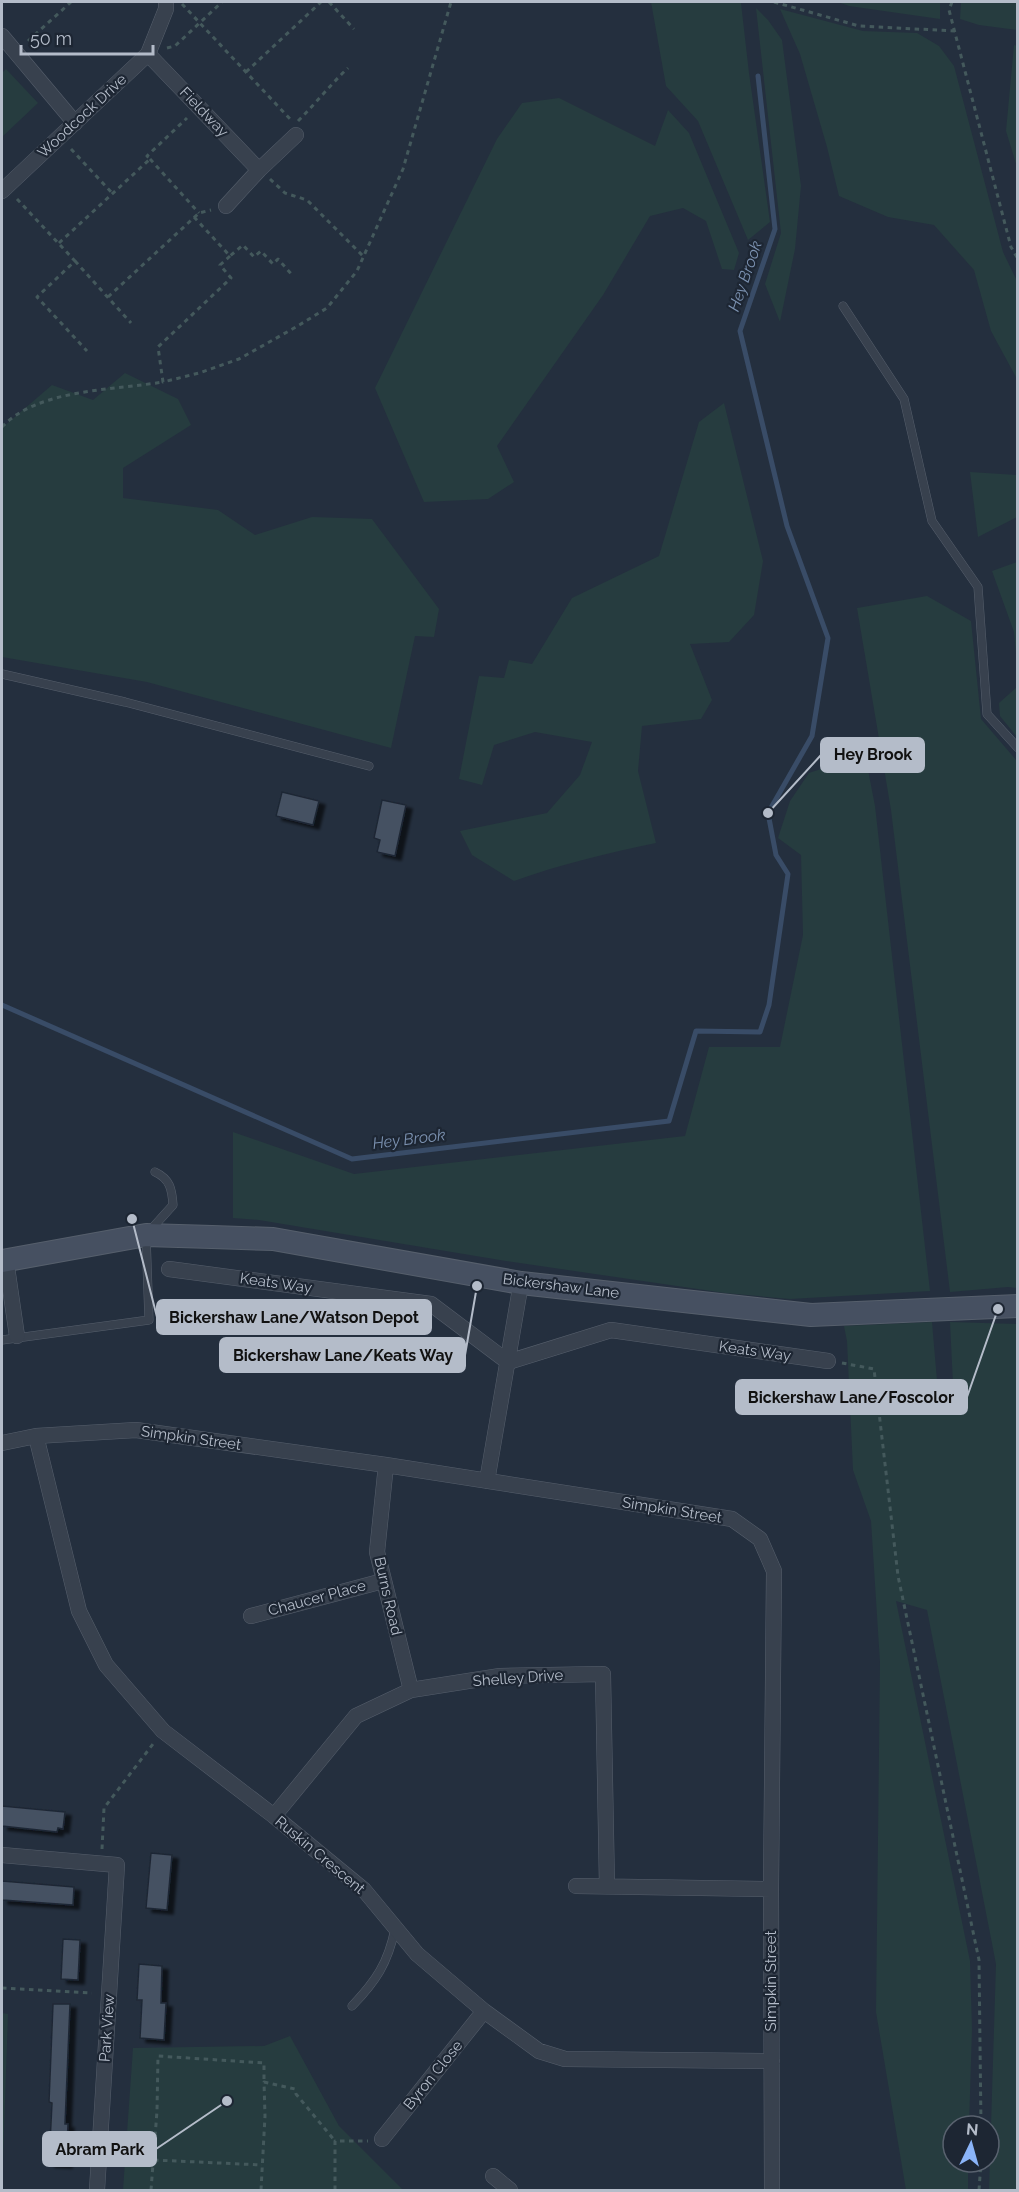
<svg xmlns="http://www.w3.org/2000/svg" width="1019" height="2192" font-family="Raleway,sans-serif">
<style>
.green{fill:#263c3f}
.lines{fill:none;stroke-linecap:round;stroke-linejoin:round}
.stream{stroke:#394c67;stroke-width:5}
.building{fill:#455162;stroke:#1f2835;stroke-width:1.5;filter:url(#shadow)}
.lane-casing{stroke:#565f6c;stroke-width:9}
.street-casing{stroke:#565f6c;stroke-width:16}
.secondary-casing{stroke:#565f6c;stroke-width:24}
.path{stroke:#44595c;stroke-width:3;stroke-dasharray:4.5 4.5;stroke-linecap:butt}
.lane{stroke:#38414e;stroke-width:8}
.street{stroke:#38414e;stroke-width:15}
.secondary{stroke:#465061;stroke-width:22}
.labels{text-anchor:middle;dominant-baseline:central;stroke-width:4.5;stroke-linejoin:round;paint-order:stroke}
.street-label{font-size:15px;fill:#b4bcc9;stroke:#1d2633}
.water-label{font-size:16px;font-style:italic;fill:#7c92b1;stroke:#1d2633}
.leader{fill:none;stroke:#b4bcc9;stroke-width:2}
.callout-dot{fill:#b4bcc9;stroke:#1d2633;stroke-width:2}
.callout{fill:#b4bcc9;stroke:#b4bcc9;stroke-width:2}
.callout-label{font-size:16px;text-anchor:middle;font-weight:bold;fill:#111}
</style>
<defs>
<filter id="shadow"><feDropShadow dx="6" dy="4" stdDeviation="1.5" flood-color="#0009"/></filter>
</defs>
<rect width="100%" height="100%" fill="#242f3e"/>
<path class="green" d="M651 2 741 3 749 73 770 222 748 240 698 121 666 86Z
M838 2H940V19L849 6Z
M961 2H1017V30L979 25 960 19Z
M756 8 768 20 782 40 801 186 795 249 780 322 765 284 781 233Z
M780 9 863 31 917 33 939 46 954 66 1003 252 1017 281V379L991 331 974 270 934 225 888 217 839 196 827 147 800 54Z
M1014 45 1018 46 1017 167 1006 131Z
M6 69 38 103 2 137V73Z
M559 98 655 146 668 110 689 133 739 253 734 270 722 269 706 221 683 208 650 216 603 295 497 446 514 482 488 499 424 502 375 388 497 139 522 103Z
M125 373 178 399 191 425 123 468V498L218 510 255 535 312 517 372 519 439 609 434 637 415 636 391 748 147 682 2 657V428L52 385 93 400Z
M724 403 763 561 754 615 729 642 690 644 712 700 701 719 642 726 638 771 656 843C608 853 561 864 514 881L472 855 460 831 547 813 580 775 592 742 535 732 494 745 482 785 459 779 479 676 504 678 509 660 532 664 572 598 659 556 699 422Z
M970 472 1017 475V517L978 537Z
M1017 562H1018L1017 664 1014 632 992 571Z
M927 596 971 621 981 719 1017 761V1288L1008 1287 950 1292 891 810 857 608Z
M1017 687V737L1000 716 999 703Z
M865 754 875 806 930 1291 790 1299 725 1293 506 1261 259 1220 233 1218V1132L354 1174 685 1136 709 1047H780L803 935 801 855 778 838 790 801 809 773Z
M932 1322 939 1404 946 1414 954 1405 950 1322 1017 1324V2190H989L996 1964 927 1610 896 1601 970 1961 972 2029 969 2126H953V2162H968V2190H906L876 2012 880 1662 871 1521 853 1470 847 1341 844 1326Z
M2 2013 8 2014 2 2190Z
M290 2036 339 2126 403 2190H123L133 2048 264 2046Z"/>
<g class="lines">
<path class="stream" d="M2 1005 352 1159 669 1121 696 1031 760 1032 769 1005 788 874 776 855 768 813 812 736 828 638 787 526 740 331 775 229 758 76"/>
</g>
<path class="building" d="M282 792 319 801 313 825 276 816Z
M382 800 406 805 395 856 377 852 380 840 374 838Z
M2 1806 65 1812 63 1829 58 1828 57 1832 2 1826Z
M151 1853 172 1855 167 1910 146 1908Z
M2 1881 74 1887 73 1905 2 1900Z
M63 1939 80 1940 78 1980 61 1979Z
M139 1964 162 1966 161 2003H166L164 2040 140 2038 142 2000H137Z
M53 2004H70L65 2124H68L66 2164 49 2163 52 2103 49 2102Z"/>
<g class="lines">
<defs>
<path id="lane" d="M843 306 904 399 932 521 978 587 987 714 1018 748
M2 674 125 702 369 766
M2 1340 149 1320 146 1235 173 1205C172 1189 170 1179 155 1172
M352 2006C376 1981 388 1963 395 1929"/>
<path id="street" d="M2 36 75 123
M148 54 259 170 226 206
M259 170 296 135
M2 191 148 54 166 9V2
M6 1260 17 1336
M169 1269 431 1304 508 1362 611 1330 828 1361
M36 1436 79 1611 106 1665 163 1731 274 1816 364 1890 417 1954 484 2011 539 2051 565 2059 772 2061
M2 1443 36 1436 136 1430 386 1465 732 1519 760 1539 774 1571 771 1889 772 2190
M386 1465 377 1552 411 1690
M487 1481 521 1283
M251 1616 383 1581
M274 1816 356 1716 411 1690 500 1676 603 1674 607 1886
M2 1855 117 1865 97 2190
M576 1886 771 1889
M382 2139 484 2011
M493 2176 510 2190"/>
<path id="secondary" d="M2 1261 146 1235 212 1237 273 1239 521 1283 811 1315 1018 1306"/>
</defs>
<use href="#lane" class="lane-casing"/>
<use href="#street" class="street-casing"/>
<use href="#secondary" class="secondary-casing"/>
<path class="path" d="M329 2 354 29
M774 2 859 26 955 31
M952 2 949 10 1011 247 1018 259
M182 4 291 120
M28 41 71 2
M167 48 175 46 222 2
M246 72 321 2
M298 121C316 103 330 85 348 68
M71 149 113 194
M150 159 199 213
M270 179 285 193 307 200 364 257
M17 199 75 261 37 297 87 351
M194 217 230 256 243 245 254 257 261 251 273 264 278 259 293 276
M59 243 150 159 147 156 187 118
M230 256 220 265 231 278 158 347 163 382 199 373 239 359 296 327 327 308 357 271 403 169 451 2
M75 261 131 323
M108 297 199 213 211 210
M2 427C37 389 114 390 163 382
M842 1363 874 1369 898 1576 979 1960 981 2126
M102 1849 104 1808 153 1744
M2 1988 92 1993
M154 2160 262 2165
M151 2190 157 2111 158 2056 264 2063V2082
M261 2190 265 2116 264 2082 295 2089 296 2094 335 2141
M335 2190V2141H368
M979 2190 981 2162"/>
<use href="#lane" class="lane"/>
<use href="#street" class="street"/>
<use href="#secondary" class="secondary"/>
</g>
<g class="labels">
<g class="street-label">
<text transform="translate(204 112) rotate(46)">Fieldway</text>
<text transform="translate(82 116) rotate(-43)">Woodcock Drive</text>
<text transform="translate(276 1283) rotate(8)">Keats Way</text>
<text transform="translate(561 1286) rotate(7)">Bickershaw Lane</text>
<text transform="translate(755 1351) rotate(8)">Keats Way</text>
<text transform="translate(191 1438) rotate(8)">Simpkin Street</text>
<text transform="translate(672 1510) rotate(9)">Simpkin Street</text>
<text transform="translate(388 1596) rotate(77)">Burns Road</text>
<text transform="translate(317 1598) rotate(-15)">Chaucer Place</text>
<text transform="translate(518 1678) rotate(-4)">Shelley Drive</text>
<text transform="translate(320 1855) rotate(40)">Ruskin Crescent</text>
<text transform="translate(771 1981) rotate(-90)">Simpkin Street</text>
<text transform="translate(107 2028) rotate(-86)">Park View</text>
<text transform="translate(433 2075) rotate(-51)">Byron Close</text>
</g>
<g class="water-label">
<text transform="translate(745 276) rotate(-71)">Hey Brook</text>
<text transform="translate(409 1139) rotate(-7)">Hey Brook</text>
</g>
</g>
<path class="leader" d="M768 813L821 755M132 1219L157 1317M477 1286L465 1355M998 1309L967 1397M227 2101L156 2149"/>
<g class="callout-dot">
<circle cx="768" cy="813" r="6"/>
<circle cx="132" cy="1219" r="6"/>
<circle cx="477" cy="1286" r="6"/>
<circle cx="998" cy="1309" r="6"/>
<circle cx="227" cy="2101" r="6"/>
</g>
<g class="callout">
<rect x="821" y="738" width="103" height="34" rx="6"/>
<rect x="157" y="1300" width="274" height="34" rx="6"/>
<rect x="220" y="1338" width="245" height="34" rx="6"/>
<rect x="736" y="1380" width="231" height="34" rx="6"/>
<rect x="43" y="2132" width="113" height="34" rx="6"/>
</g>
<g class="callout-label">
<text x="873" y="760">Hey Brook</text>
<text x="294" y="1323">Bickershaw Lane/Watson Depot</text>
<text x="343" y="1361">Bickershaw Lane/Keats Way</text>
<text x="851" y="1403">Bickershaw Lane/Foscolor</text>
<text x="100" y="2155">Abram Park</text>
</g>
<rect width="1019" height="2192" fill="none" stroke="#b4bcc9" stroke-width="6"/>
<g transform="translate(971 2144) rotate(5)"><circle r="28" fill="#1d2633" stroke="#59626f" stroke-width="1.5"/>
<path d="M0-4.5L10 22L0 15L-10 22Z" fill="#8ab4f8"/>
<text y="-9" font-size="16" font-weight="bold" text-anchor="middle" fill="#b4bcc9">N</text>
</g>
<path d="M21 45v9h132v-9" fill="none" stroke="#b4bcc9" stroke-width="3"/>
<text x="30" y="45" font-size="18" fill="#b4bcc9" stroke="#1d2633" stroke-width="4.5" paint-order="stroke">50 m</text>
</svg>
